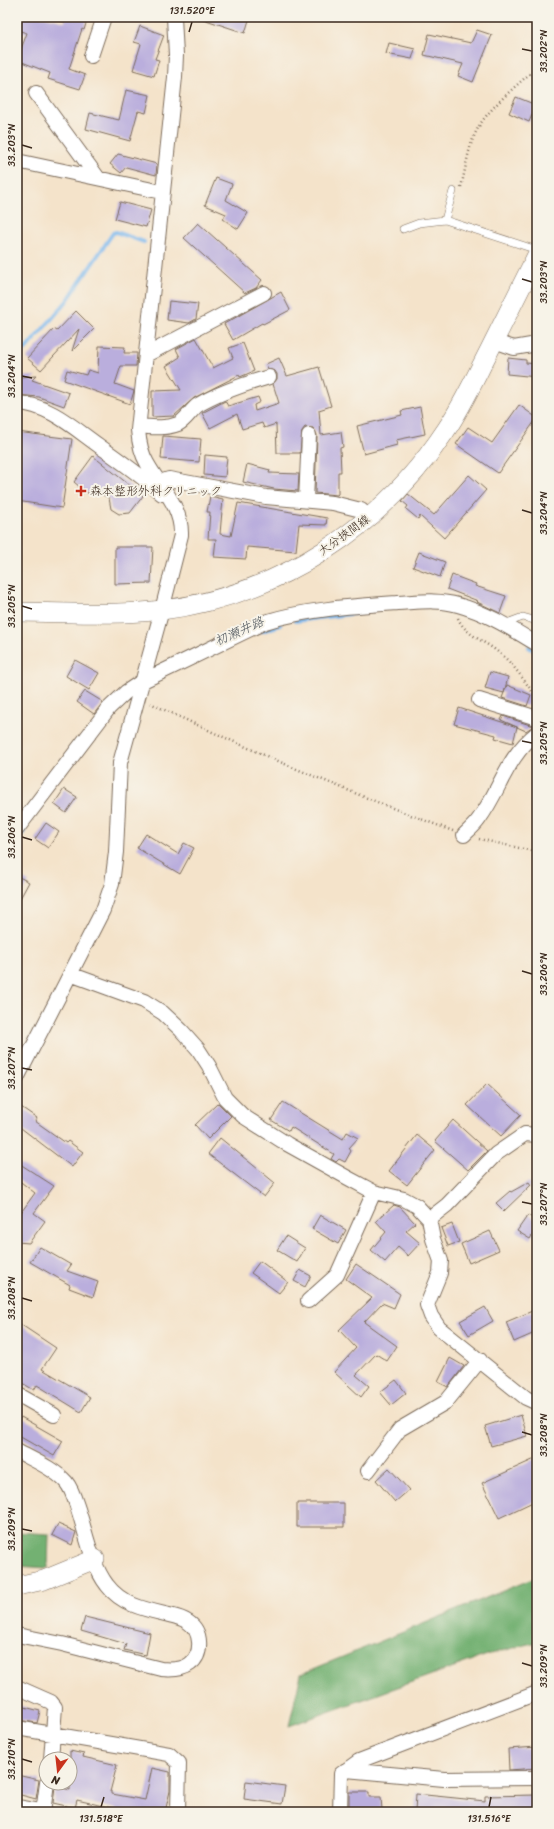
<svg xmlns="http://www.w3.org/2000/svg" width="554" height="1829" font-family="Sriracha,'Klee One',sans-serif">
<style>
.forest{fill:#73b172;stroke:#576e48}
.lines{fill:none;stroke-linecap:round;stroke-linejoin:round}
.stream{stroke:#7bb8ee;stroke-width:4}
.building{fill:#baaedd}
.lane-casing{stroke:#7c6b5a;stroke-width:8}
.street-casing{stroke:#7c6b5a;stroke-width:16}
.secondary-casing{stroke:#7c6b5a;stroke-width:20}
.path{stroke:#7c6b5a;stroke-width:2.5;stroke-dasharray:1 3;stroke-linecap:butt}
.lane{stroke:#fff;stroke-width:7}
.street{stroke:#fff;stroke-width:14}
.secondary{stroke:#fff;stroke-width:19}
.ticks{fill:none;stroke:#3b2a1e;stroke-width:1.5}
.poi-dot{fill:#c8321e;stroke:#f7f3e8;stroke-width:1.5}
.labels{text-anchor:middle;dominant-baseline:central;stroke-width:4;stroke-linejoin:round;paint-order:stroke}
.poi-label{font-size:12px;fill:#3b2a1e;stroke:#f7f3e8;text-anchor:start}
.street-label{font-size:12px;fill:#3b2a1e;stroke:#f7f3e8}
.water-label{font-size:13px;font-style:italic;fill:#4e555c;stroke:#f7f3e8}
.neatline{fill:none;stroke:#3b2a1e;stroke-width:1.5}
.ticks-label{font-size:10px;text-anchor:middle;fill:#3b2a1e}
</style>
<rect width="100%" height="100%" fill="#f7f3e8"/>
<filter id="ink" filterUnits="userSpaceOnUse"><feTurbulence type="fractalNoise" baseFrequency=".025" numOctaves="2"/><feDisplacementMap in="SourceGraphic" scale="8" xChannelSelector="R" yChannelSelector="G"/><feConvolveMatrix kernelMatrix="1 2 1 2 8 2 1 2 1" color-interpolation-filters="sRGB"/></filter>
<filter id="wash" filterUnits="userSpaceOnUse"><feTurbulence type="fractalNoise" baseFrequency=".012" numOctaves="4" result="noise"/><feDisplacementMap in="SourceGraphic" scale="16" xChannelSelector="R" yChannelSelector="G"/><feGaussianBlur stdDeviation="0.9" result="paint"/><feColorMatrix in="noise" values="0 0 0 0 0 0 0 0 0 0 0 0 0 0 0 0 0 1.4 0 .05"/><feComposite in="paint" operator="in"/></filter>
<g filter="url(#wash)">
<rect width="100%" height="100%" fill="#f4e3ca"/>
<path class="forest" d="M17 1532 49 1534 48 1568 17 1566Z
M537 1577V1642L490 1654 289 1726 301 1674Z"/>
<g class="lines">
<path class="stream" d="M17 359 67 301 113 233 116 232 144 242
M295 621 365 612
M262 631 280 625
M529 647 537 652
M17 840 24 831"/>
</g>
<g id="blocks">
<path class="building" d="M17 17H46L65 22 66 17H88L84 30 82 29 69 69 85 75 80 89 48 79 50 73 17 60 27 33 17 30Z
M203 17H240L249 20 245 33 203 19Z
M140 26 164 35 155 59 159 60 154 76 133 70 141 44 134 42Z
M477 30 492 35 473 82 458 76 463 64 424 55 429 34 471 43Z
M389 43 415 49 412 59 386 54Z
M126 90 150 95 146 113 138 111 130 141 86 129 90 113 119 120Z
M516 97 536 105 529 122 509 113Z
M118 154 157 164 156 175 126 167 121 173 110 164Z
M216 178 232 184 226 200 248 213 238 229 223 219 226 214 205 205Z
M120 202 151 210 146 227 115 219Z
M198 223 262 280 256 288 245 293 184 238Z
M281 292 290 310 263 324 262 323 233 340 224 324Z
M169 301 198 304 196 319 189 323 167 320Z
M76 311 94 329 72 351 79 329 41 370 27 358 54 329 57 331Z
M196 338 213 368 233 358 229 348 243 343 254 371 240 377 239 375 194 398 174 416 152 417V391L181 390 166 366 180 357 176 349Z
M99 346 125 347 124 353H137L136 366H121L115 384 134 391 130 404 64 380 67 370 86 375 88 370 98 373Z
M279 358 287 376 319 367 331 406 319 410 321 435 341 432 343 447 340 448 341 472H338V494L337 495 315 493 317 435 313 428 305 427 302 431 300 453H277L276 424 264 428 262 423 242 429 237 414 210 428 202 413 225 401 228 406 258 397 260 402 254 405 255 411 279 403 273 384 277 379V374L275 371 268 369 266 364Z
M508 358 526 360V363L537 364V377L507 374Z
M36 376 32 380 69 393 64 406 39 397 17 395V377Z
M519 405 537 418 498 473 456 444 468 427 492 443Z
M420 407 425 434 396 440 397 445 364 454 357 426 402 415 401 411Z
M17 432 72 439 62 508 17 501Z
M163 436 201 439 199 462 161 459Z
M205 455 227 457 225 477 204 475Z
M93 456 143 496 130 513 119 514 111 509 109 498 99 493H87L74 482Z
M247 464 270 470 269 473 299 474 298 491 274 489 243 482Z
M469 475 486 490 444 538 420 516 418 519 406 509 408 506 402 501 408 494 434 515Z
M210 496 223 499 220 534 231 536 238 503 327 518 326 525 299 524 296 551 247 547 246 559 214 557 216 539H208L210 512H207Z
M115 547H153L151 583 115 584Z
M419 552 445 562 440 577 413 567Z
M452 575 476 584 475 586 506 596 500 613 477 602 478 601 447 589Z
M75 660 99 673 89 690 66 676Z
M490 672 508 677 504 693 485 688Z
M507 685 531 695 527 706 502 698Z
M85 691 103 702 94 714 77 702Z
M459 708 517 727 513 743 495 738 496 735 454 724Z
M503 716 533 726 526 731 501 720Z
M64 789 77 797 66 813 54 804Z
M46 823 59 832 48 848 35 839Z
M146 834 178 854 184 843 194 848 180 874 137 848Z
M17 876 29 882 17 904Z
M487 1084 521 1115 501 1136 467 1105Z
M283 1102 343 1139 347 1132 358 1138 349 1148 351 1151 345 1162 339 1159 336 1162 331 1159 334 1154 291 1127 289 1131 271 1120Z
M218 1103 231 1116 208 1139 195 1125Z
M21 1107 37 1118 35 1121 66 1143 68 1141 83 1152 72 1167 17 1125V1113Z
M453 1120 487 1151 468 1170 435 1141Z
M417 1135 435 1150 407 1185 389 1171Z
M220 1138 275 1183 264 1197 208 1154Z
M17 1162 54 1186 34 1213 45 1221 29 1243 17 1242V1218L35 1193 17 1179Z
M529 1182 531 1185 504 1211 496 1203 510 1191 511 1192Z
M394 1205 400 1207 415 1223 406 1231 420 1243 408 1256 398 1247 385 1262 371 1250 386 1232 376 1221Z
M320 1215 346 1230 338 1244 312 1229Z
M528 1215 537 1221V1228L530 1239 517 1231Z
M452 1224 459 1242 448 1246 441 1228Z
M490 1231 499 1250 469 1263 461 1244Z
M286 1236 305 1248 297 1262 277 1250Z
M40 1247 71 1265 67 1271 98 1282 93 1297 69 1288 70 1285 30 1262Z
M260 1261 288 1282 279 1293 251 1273Z
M356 1264 400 1294 394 1308 382 1303 364 1322 397 1346 387 1361 376 1354 356 1375 369 1386 361 1397 334 1372 356 1348 339 1330 372 1298 346 1279Z
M300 1270 311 1276 305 1287 294 1281Z
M485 1307 493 1321 469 1335 460 1321Z
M537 1309V1332L514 1342 506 1322Z
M17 1322 56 1348 42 1369 90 1397 81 1412 37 1385 34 1390 17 1380Z
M450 1358 464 1366 448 1387 438 1382Z
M396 1380 406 1393 391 1405 380 1392Z
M521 1415 527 1436 491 1446 485 1426Z
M21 1417 63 1441 54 1456 17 1435V1423Z
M537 1458V1500L499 1518 482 1483Z
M389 1468 409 1490 395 1502 376 1480Z
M297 1503H344V1527H297Z
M58 1524 76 1532 72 1545 52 1535Z
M85 1617 150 1633 146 1655 124 1650 126 1644 81 1631Z
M17 1705 40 1711 37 1723 17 1720Z
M537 1747V1768L509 1770 508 1749Z
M70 1751 84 1754 83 1757 117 1765 110 1792H112V1794L145 1800 152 1768 170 1772V1791L165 1812H116V1809L77 1800 75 1808 53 1803 55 1786 70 1790Z
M17 1775 39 1780 36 1799 17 1794Z
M246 1781 285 1786 282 1804 244 1799Z
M349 1792H369V1797H381L382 1810 349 1811Z
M416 1794 485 1801V1796L537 1795V1812H415Z"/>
</g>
</g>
<g filter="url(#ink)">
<use href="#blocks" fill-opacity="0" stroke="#7c6b5a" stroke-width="1"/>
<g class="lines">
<defs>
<path id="lane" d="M445 220 453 191
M403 229 419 223 445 220 537 250
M504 624 523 617 537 621"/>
<path id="street" d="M91 56 104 17
M36 93 98 178
M17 161 162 192
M494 341 514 348 537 344
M146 355 264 293
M17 403C48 404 74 428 98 445 120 461 142 476 162 494
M139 426C152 427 165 429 178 424 186 420 191 410 198 405 220 392 245 384 269 377
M160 482 169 479 266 497 333 503 361 510 369 517
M306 500 309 435
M479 700 537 718
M17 829 109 708 126 692 141 682 265 622C306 609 355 606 398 603 418 602 438 599 458 605 487 613 512 629 537 644
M464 835C469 830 475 825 479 819 501 789 506 757 537 733
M70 974 144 1001 163 1013 181 1030 198 1049 209 1066 225 1098 243 1116 287 1144 348 1178 374 1192 404 1199 417 1206 429 1219 433 1239 441 1261 440 1273 427 1305 431 1316 439 1328 526 1398 537 1403
M17 1078 103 910 112 884 116 852 120 763 162 610 181 535C182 506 160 487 147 463 141 453 139 442 138 430L175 77 176 55 174 17
M429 1219 447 1205 496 1154 525 1134 537 1135
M308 1301 337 1275 374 1192
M17 1394 54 1415
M17 1451C33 1460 53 1468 66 1482 72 1489 75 1500 78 1509 86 1533 92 1566 107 1585 121 1604 143 1609 165 1614 173 1616 181 1617 188 1622 202 1631 203 1654 190 1664 182 1670 171 1670 161 1669L62 1644 17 1635
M368 1471 400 1429 446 1402 480 1360
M17 1687 51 1702 55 1707 51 1759
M17 1728 169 1754 179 1763 178 1812
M346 1770 444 1779 537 1778
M17 1807 46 1812
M43 1812 47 1783
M340 1812 341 1774 359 1761 537 1693"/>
<path id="secondary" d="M17 612C65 612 115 616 162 610 278 596 382 527 446 430 463 405 475 378 489 351 505 319 521 287 537 255
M17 1586 44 1580 95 1559"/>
</defs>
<use href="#lane" class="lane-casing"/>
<use href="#street" class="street-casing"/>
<use href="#secondary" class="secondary-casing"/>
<path class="path" d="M461 187C466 168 468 147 477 130 487 109 520 83 537 67
M458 618C465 635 485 641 498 652 514 664 525 682 537 698
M150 703C249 750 350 793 453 831
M479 839 537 852"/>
<use href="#lane" class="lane"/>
<use href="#street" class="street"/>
<use href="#secondary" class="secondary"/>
</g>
</g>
<path class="ticks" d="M189 32 192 22M522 49 532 51M22 145 32 148M522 279 532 282M22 376 32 378M522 510 532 513M22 606 32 609M522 741 532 743M22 837 32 840M522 971 532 974M22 1068 32 1070M522 1202 532 1204M22 1298 32 1301M522 1432 532 1435M22 1529 32 1531M522 1663 532 1666M22 1759 32 1762M101 1807 104 1797M489 1807 491 1797"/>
<path class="poi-dot" d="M79 485h4v4h4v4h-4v4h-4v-4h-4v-4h4z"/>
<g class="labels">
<g class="poi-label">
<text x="90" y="491">森本整形外科クリニック</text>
</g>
<g class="street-label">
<text transform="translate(344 535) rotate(-36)">大分挾間線</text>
</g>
<g class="water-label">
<text transform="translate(239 631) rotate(-24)">初瀬井路</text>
</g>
</g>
<rect width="554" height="1829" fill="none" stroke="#f7f3e8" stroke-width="44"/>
<g transform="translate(58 1771) rotate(195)"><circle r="19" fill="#f7f3e8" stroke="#aca397"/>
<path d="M0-3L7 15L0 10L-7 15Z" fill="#c8321e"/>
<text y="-6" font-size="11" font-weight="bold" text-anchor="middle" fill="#3b2a1e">N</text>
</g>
<rect x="22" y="22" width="510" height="1785" class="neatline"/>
<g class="ticks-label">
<text x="192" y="14">131.520°E</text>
<text transform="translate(543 51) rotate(-90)" y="4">33.202°N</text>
<text transform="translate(11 145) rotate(-90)" y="4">33.203°N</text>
<text transform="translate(543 282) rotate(-90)" y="4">33.203°N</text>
<text transform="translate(11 376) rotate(-90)" y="4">33.204°N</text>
<text transform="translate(543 513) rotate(-90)" y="4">33.204°N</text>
<text transform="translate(11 606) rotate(-90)" y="4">33.205°N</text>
<text transform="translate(543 743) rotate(-90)" y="4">33.205°N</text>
<text transform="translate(11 837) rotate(-90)" y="4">33.206°N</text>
<text transform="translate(543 974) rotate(-90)" y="4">33.206°N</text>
<text transform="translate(11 1068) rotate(-90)" y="4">33.207°N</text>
<text transform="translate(543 1204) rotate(-90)" y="4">33.207°N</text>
<text transform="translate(11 1298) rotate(-90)" y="4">33.208°N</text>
<text transform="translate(543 1435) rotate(-90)" y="4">33.208°N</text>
<text transform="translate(11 1529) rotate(-90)" y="4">33.209°N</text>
<text transform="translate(543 1666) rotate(-90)" y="4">33.209°N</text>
<text transform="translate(11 1759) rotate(-90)" y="4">33.210°N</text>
<text x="101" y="1822">131.518°E</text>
<text x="489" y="1822">131.516°E</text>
</g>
</svg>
